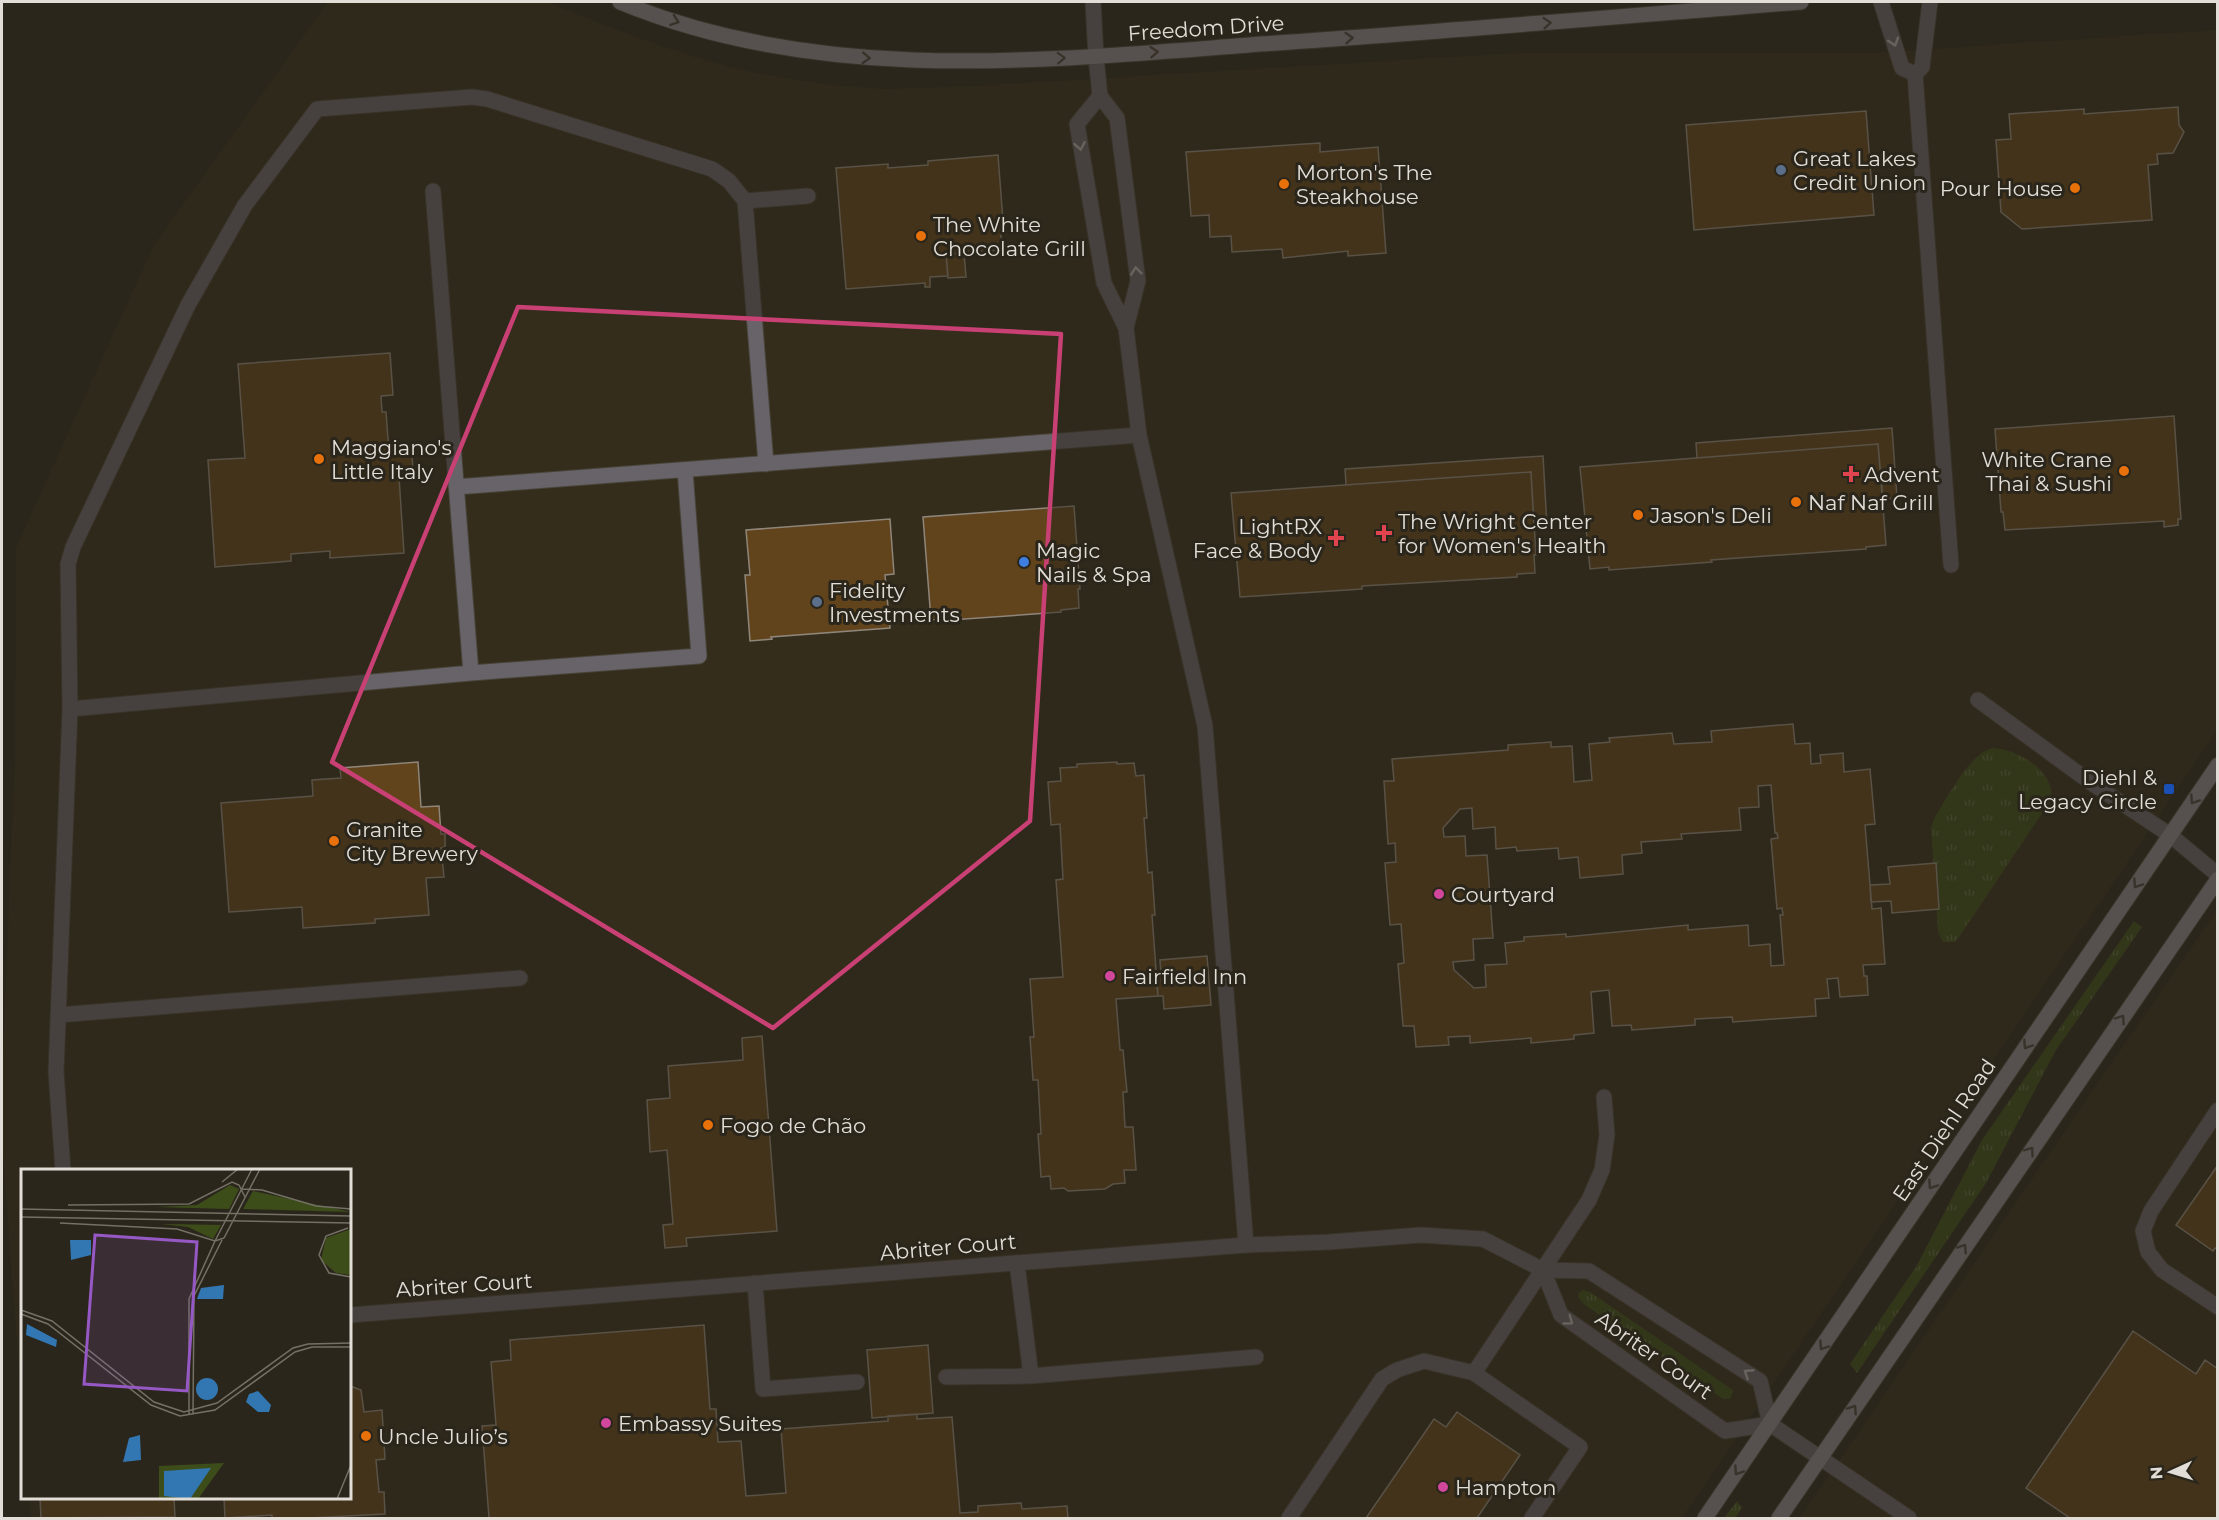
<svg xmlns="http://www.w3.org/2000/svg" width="2219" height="1520" font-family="Montserrat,sans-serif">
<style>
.built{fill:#342d1b}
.grass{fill:url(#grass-tufts)}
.building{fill:#61441b;stroke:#8f857a;stroke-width:1.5;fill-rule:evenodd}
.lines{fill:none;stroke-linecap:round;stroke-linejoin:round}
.lane-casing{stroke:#484339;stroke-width:17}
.street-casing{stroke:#484339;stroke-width:17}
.secondary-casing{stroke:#484339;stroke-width:17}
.lane{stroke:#676368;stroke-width:15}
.street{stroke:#676368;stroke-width:15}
.secondary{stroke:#8b858d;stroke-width:15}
.oneway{stroke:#48423d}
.oneway2{stroke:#b1adab}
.marked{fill:none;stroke:#c84074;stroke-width:4.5;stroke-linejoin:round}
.service-dot{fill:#5c6f8a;stroke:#2b261b;stroke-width:2}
.food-dot{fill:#e8710a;stroke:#2b261b;stroke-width:2}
.health-dot{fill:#e0444e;stroke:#2b261b;stroke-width:2}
.shop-dot{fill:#3f7fe0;stroke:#2b261b;stroke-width:2}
.transit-dot{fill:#1a4fb4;stroke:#2b261b;stroke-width:2}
.hotel-dot{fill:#d1479c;stroke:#2b261b;stroke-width:2}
.labels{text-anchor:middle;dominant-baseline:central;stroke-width:6;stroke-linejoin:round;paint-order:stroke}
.street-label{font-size:21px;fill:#e2ded7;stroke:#2b261b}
.poi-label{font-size:21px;fill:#e2ded7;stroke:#2b261b;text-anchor:start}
.inset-road{fill:none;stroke:#747066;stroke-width:1.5}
.view{fill:#9558c5;fill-opacity:0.15;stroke:#9558c5;stroke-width:3}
.inset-edge{fill:none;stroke:#e2ded7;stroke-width:3}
</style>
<defs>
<pattern id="grass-tufts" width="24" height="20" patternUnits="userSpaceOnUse" patternTransform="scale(1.5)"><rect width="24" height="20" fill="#3d4d1a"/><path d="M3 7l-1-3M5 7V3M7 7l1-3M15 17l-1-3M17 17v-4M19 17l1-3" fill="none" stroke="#59663b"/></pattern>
</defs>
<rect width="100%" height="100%" fill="#2b261b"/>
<path class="built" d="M328 2H548L583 17 655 44 704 60 759 74 830 85 885 89 978 86 1519 53H1876L2217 30V730L1682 1518H31L29 1498H350V1170H22V1411L2 1139V1079L15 761 16 548 154 245Z
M2217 911V1518H1800L2122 1048Z"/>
<path class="grass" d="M1993 748C2017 749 2056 771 2051 800L1957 940 1955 942H1943L1938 932 1931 828 1934 819C1946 800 1970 752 1993 748Z
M2134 921 2142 927 2056 1050 1986 1183 1857 1373 1850 1364 1916 1267 1982 1140Z
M1583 1290 1590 1292 1730 1388 1733 1391 1730 1399H1723L1585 1305 1578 1297 1579 1293Z
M1737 1501 1742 1508 1735 1518H1724Z"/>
<path class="building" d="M2178 107 2179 125 2184 132 2173 153 2157 154 2158 164 2148 165 2152 220 2022 229 2001 212 1996 140 2011 139 2009 114 2084 109V114Z
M1866 111 1874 215 1694 230 1686 125Z
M1320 143V152L1378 147 1386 253 1348 256V251L1283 258 1282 249 1232 252 1231 236 1210 237 1209 215 1191 216 1186 152Z
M998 155 1003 221H1000L1002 250 946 254 948 276 930 277V287H925V283L846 289 836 168 888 164V168L928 165V161Z
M964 253 966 277 948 278 946 254Z
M390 353 393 395 381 396 382 412H386L389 452 412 451 413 476 399 477 404 553 330 558V551L291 554V561L215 567 208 460 245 458 238 364Z
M2174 416 2181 519H2178V525L2164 527V521L2005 530 2003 512H2001L1995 429Z
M1892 428 1897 498 1883 499 1878 444 1697 458 1696 443Z
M1878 444 1886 545 1866 547V549L1711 560 1712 562 1609 570V567L1590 569 1580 467Z
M1543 456 1547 526 1534 527 1531 472 1346 485 1345 469Z
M1531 472 1536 555H1534L1535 573 1517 574V577L1362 586V589L1240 597 1231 493Z
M1074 506 1080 589H1078L1079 608 1061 610V612L1020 615 951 620V618L931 620 923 517Z
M890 519 894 574 885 575 890 628 771 637 772 639 750 641 745 575H750L746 530Z
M1793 724 1795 744 1810 743 1811 764 1821 763 1820 755 1843 753 1844 772 1870 769 1875 824 1865 825 1872 909 1881 908 1885 964 1863 965 1864 976H1867L1868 995 1840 997 1838 978 1827 979 1829 998 1815 999 1816 1016 1733 1022 1732 1017 1695 1019V1025L1632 1030 1631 1025 1612 1026 1609 990 1591 992 1594 1033 1574 1035V1039L1531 1043V1038L1470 1043V1036L1448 1037 1449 1045 1416 1047 1414 1026H1403L1398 964 1404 963 1401 924 1390 925 1385 863 1396 862 1395 843 1388 844 1384 781H1394L1392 759 1508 750V745L1551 742V747L1572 746 1574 782 1592 780 1589 744 1610 742 1609 738 1672 733 1674 744 1712 742 1711 731ZM1771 785 1775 833H1777L1778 838 1771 839 1777 909 1782 908 1783 915H1780L1784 965 1771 966 1770 944 1749 946 1748 925 1688 930V925L1566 937V934L1524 937V941L1505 943 1507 964 1485 965 1486 987 1474 988 1454 970 1453 962 1474 960 1473 939 1493 938 1487 855 1466 856 1465 836 1444 837 1443 828 1460 809 1472 808 1473 829 1495 827 1496 849 1516 847 1517 851 1558 848 1559 859 1578 857 1580 878 1623 874 1622 855 1642 853 1641 842 1682 839 1681 834 1741 830 1739 808 1759 807 1758 786Z
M418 762 421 807 439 806 441 834H445V847L441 848 444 877 426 878 429 915 375 919V923L303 928 302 907 229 912 221 803 313 796 312 780 341 778 340 768Z
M1117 762V764L1134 763 1136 776 1144 775 1147 818H1144L1148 873 1152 872 1155 915H1152L1158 996 1116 999 1120 1050H1123L1127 1092H1123L1125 1127H1133L1136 1170H1124L1125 1183 1113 1184 1105 1189 1068 1191 1064 1188 1051 1189 1050 1176 1041 1177 1038 1134H1041L1038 1080H1033L1030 1037H1034L1030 979 1063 977 1056 880 1063 879 1060 824 1051 825 1048 782 1061 781 1060 768 1077 767V764Z
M1936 863 1939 909 1892 913 1891 901 1871 902 1870 885 1890 884 1888 867Z
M1207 956 1211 1005 1164 1009 1163 996H1158L1156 976H1161L1160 960Z
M762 1036 777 1231 686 1238 687 1246 665 1248 663 1225 673 1224 667 1150 650 1152 647 1100 670 1098 668 1066 743 1060 742 1038Z
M2218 1165V1250L2215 1248 2213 1251 2176 1225Z
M704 1325 710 1409H716L718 1442 741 1441 746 1496 786 1493 781 1429 888 1421V1416L917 1414V1419L952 1417 960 1513 978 1512V1506L1021 1503 1022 1509 1067 1506 1068 1518H489L482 1426 496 1425 491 1362 511 1360 510 1340Z
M2133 1331 2196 1374 2205 1360 2218 1369V1518H2070L2026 1488Z
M928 1345 933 1413 872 1418 867 1350Z
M350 1386 361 1390 364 1412 382 1410 385 1459 376 1460 379 1492H384L385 1514 310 1518H272V1515L225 1518 224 1498H350Z
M1457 1412 1520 1455 1477 1518H1366L1434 1419 1446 1427Z
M40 1498H174L175 1517 41 1518Z"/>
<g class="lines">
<defs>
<path id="lane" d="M1881 2 1902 68 1915 74
M1930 2 1922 67 1915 74 1951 565
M1096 57 1100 96 1117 118 1138 281 1126 328 1139 435 1205 726 1246 1245
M1100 96 1077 124 1104 283 1126 328
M433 191 471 673
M745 201 808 196
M685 470 699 656 471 673 70 709 68 564 73 547 188 305 245 205 317 109 472 97 487 99 712 169 729 181 745 201 766 464
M456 487 1139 435
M1978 700 2090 782 2170 835 2218 875
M58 1015 520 978
M2218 1110 2151 1211 2143 1231 2148 1252 2162 1270 2218 1307
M63 1170 56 1072 70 709
M1017 1263 1031 1376
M755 1283 763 1389 857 1382
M1474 1373 1589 1200 1602 1170 1607 1135 1604 1097
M946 1377 1031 1376 1256 1357
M1289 1518 1382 1379 1397 1370 1424 1361 1474 1373 1580 1447 1532 1518"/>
<path id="street" d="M1093 2 1096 57
M1543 1270 1561 1315 1725 1431 1770 1424
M350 1315 1246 1245 1329 1242 1421 1235 1483 1239 1543 1270 1589 1271 1760 1381 1770 1424 1909 1518"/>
<path id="secondary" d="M620 2C828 88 1058 59 1276 43 1451 31 1626 16 1801 2
M1705 1518 2218 765
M1779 1518 2218 879"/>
</defs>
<use href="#lane" class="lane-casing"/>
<use href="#street" class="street-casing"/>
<use href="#secondary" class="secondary-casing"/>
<use href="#lane" class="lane"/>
<use href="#street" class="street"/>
<use href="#secondary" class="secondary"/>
</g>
<defs><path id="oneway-chevron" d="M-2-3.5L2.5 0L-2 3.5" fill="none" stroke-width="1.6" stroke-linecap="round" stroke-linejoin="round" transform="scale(1.5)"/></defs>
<g class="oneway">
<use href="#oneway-chevron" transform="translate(675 21) rotate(19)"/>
<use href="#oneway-chevron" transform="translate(1547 23) rotate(-5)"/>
<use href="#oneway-chevron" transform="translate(1349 38) rotate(-4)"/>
<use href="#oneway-chevron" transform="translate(1154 52) rotate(-4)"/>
<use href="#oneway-chevron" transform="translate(866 58) rotate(3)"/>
<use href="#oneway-chevron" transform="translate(1061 58) rotate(-2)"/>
<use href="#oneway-chevron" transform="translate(2194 800) rotate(124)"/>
<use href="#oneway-chevron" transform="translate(2137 884) rotate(124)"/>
<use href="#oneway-chevron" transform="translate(2121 1019) rotate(-55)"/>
<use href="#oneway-chevron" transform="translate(2027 1045) rotate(124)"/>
<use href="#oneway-chevron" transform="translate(2030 1151) rotate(-55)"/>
<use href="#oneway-chevron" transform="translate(1932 1185) rotate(124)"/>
<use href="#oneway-chevron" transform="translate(1963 1248) rotate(-56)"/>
<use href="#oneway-chevron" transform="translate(1823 1346) rotate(124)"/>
<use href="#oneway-chevron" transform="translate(1853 1409) rotate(-56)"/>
<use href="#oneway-chevron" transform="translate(1738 1471) rotate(124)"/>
</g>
<g class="oneway2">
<use href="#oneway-chevron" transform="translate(1894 42) rotate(72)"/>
<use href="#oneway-chevron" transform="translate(1080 146) rotate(80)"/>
<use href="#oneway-chevron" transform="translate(1136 271) rotate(-97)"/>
<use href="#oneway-chevron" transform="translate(1569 1321) rotate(36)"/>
<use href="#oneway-chevron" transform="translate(1748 1373) rotate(-147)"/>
</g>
<path d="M0 0H2219V1520H0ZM518 307 1061 334 1030 821 773 1028 332 762Z" fill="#2b261b" fill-opacity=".55" fill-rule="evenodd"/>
<path class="marked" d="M518 307 1061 334 1030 821 773 1028 332 762Z"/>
<g class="service-dot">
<circle cx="1781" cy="170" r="6"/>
<circle cx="817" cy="602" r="6"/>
</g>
<g class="food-dot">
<circle cx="1284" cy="184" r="6"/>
<circle cx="2075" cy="188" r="6"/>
<circle cx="921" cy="236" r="6"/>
<circle cx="319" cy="459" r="6"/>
<circle cx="2124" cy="471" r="6"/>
<circle cx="1796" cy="502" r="6"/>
<circle cx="1638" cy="515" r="6"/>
<circle cx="334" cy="841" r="6"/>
<circle cx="708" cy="1125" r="6"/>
<circle cx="366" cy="1436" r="6"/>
</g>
<g class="health-dot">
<path d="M1848 465h6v6h6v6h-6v6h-6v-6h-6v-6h6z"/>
<path d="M1381 524h6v6h6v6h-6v6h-6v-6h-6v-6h6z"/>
<path d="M1333 529h6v6h6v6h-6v6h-6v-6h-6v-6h6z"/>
</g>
<circle class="shop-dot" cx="1024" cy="562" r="6"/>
<rect class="transit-dot" x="2163" y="783" width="12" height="12" rx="3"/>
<g class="hotel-dot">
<circle cx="1439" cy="894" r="6"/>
<circle cx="1110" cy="976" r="6"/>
<circle cx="606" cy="1423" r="6"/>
<circle cx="1443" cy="1487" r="6"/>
</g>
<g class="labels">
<g class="street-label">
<text transform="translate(1206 28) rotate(-4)">Freedom Drive</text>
<text transform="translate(1944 1130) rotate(-56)">East Diehl Road</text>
<text transform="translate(948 1247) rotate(-5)">Abriter Court</text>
<text transform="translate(464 1285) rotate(-4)">Abriter Court</text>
<text transform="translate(1654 1355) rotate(35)">Abriter Court</text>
</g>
<g class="poi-label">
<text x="1793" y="158">Great Lakes<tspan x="1793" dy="24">Credit Union</tspan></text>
<text x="1296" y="172">Morton's The<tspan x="1296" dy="24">Steakhouse</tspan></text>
<text x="2063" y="188" text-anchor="end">Pour House</text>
<text x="933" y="224">The White<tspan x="933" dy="24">Chocolate Grill</tspan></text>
<text x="331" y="447">Maggiano's<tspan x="331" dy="24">Little Italy</tspan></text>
<text x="2112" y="459" text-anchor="end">White Crane<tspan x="2112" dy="24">Thai &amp; Sushi</tspan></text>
<text x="1864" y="474">Advent</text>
<text x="1808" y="502">Naf Naf Grill</text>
<text x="1650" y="515">Jason's Deli</text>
<text x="1398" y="521">The Wright Center<tspan x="1398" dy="24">for Women's Health</tspan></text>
<text x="1322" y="526" text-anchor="end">LightRX<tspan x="1322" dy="24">Face &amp; Body</tspan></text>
<text x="1036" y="550">Magic<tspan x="1036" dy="24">Nails &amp; Spa</tspan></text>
<text x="829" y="590">Fidelity<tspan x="829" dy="24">Investments</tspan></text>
<text x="2157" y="777" text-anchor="end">Diehl &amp;<tspan x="2157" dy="24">Legacy Circle</tspan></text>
<text x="346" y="829">Granite<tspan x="346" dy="24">City Brewery</tspan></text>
<text x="1451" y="894">Courtyard</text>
<text x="1122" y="976">Fairfield Inn</text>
<text x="720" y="1125">Fogo de Chão</text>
<text x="618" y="1423">Embassy Suites</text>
<text x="378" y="1436">Uncle Julio’s</text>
<text x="1455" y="1487">Hampton</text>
</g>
</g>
<g transform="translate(21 1169)">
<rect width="330" height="330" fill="#2b261b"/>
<path d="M209 16 218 20 208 40 135 38 176 36ZM232 22 330 43 222 40ZM141 55 200 56 192 70 167 58ZM330 60V106L315 104 300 91 305 69ZM203 294 177 330H138V297Z" fill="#3d4d1a"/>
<path d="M49 71H70V86L50 91ZM203 116 202 130H176L180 119ZM6 155 36 171 35 178 5 166ZM175 220a11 11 0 1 1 22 0a11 11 0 1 1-22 0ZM237 222 250 236 248 243H237L225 233 228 225ZM119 266 120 291 102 293 108 269ZM190 299 169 330 143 327V302Z" fill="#3277b2"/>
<path class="inset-road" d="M201 13 217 0M221 20 241 21 295 37 330 40M47 36 168 35 211 13 218 16 224 28M0 40 330 47M0 48 330 54M39 54 156 60 194 72 203 69M327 59 305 67 298 86 308 104 330 108M203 69 239 0M194 72 231 0M0 141 31 152 133 233 163 243 196 234 272 179 287 175 330 174M0 145 27 155 130 236 159 247 194 241 274 183 291 178H330M168 245V130L194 72M172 245 173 127 201 71M316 330 330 296"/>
<path class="view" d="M74 66 176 73 166 222 63 215Z"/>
<rect width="330" height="330" class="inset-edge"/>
</g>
<rect width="2219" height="1520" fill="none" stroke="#e2ded7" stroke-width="6"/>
<g transform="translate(2171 1472) rotate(266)" stroke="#2b261b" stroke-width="4.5" paint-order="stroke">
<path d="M0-4.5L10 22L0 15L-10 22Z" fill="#e2ded7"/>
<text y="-9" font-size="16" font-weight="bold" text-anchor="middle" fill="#e2ded7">N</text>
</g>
</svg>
